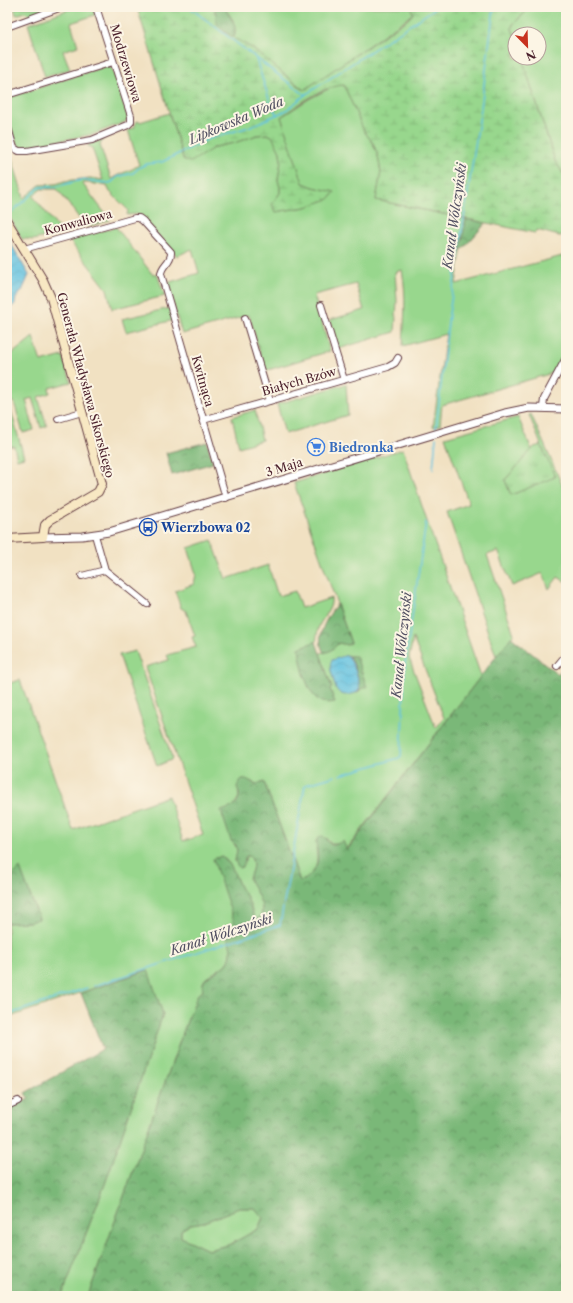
<svg xmlns="http://www.w3.org/2000/svg" width="573" height="1303" font-family="'Libre Caslon Text',serif">
<style>
.grass{fill:#98d78d;stroke:#717b5c;fill-rule:evenodd}
.forest{fill:url(#forest-crowns);stroke:#626c52;fill-rule:evenodd}
.wetland{fill:url(#wetland-marsh);stroke:#717b5c}
.park{fill:url(#park-tufts);stroke:#717b5c}
.water{fill:url(#water-waves);stroke:#567186}
.lines{fill:none;stroke-linecap:round;stroke-linejoin:round}
.stream{stroke:#63c3e1;stroke-width:1.5}
.minor-casing{stroke:#633c42;stroke-width:8}
.tertiary-casing{stroke:#633c42;stroke-width:9}
.secondary-casing{stroke:#633c42;stroke-width:10}
.minor{stroke:#fff;stroke-width:6}
.tertiary{stroke:#fff;stroke-width:7}
.secondary{stroke:#f8e8c3;stroke-width:8}
.labels{text-anchor:middle;dominant-baseline:central;stroke-width:4;stroke-linejoin:round;paint-order:stroke}
.street-label{font-size:12px;fill:#4a1f2b;stroke:#fcf5e5}
.shop-label{font-size:12px;font-weight:bold;fill:#366cbe;stroke:#fcf5e5;text-anchor:start}
.transit-label{font-size:12px;font-weight:bold;fill:#164399;stroke:#fcf5e5;text-anchor:start}
.water-label{font-size:13px;font-style:italic;fill:#525062;stroke:#fcf5e5}
</style>
<defs>
<pattern id="forest-crowns" width="20" height="18" patternUnits="userSpaceOnUse"><rect width="20" height="18" fill="#7ab878"/><path d="M2 6a3 3 0 1 1 6 0M12 15a3 3 0 1 1 6 0" fill="none" stroke="#669563"/></pattern>
<pattern id="wetland-marsh" width="20" height="14" patternUnits="userSpaceOnUse"><rect width="20" height="14" fill="#98d78d"/><path d="M1 5h8M5 5V1M11 12h8M15 12V8" fill="none" stroke="#84b87a"/></pattern>
<pattern id="park-tufts" width="24" height="20" patternUnits="userSpaceOnUse"><rect width="24" height="20" fill="#98d78d"/><path d="M3 7l-1-3M5 7V3M7 7l1-3M15 17l-1-3M17 17v-4M19 17l1-3" fill="none" stroke="#84b87a"/></pattern>
<pattern id="water-waves" width="16" height="10" patternUnits="userSpaceOnUse"><rect width="16" height="10" fill="#63c3e1"/><path d="M0 5q4-4 8 0t8 0" fill="none" stroke="#57a7c1"/></pattern>
</defs>
<rect width="100%" height="100%" fill="#fcf5e5"/>
<filter id="ink" filterUnits="userSpaceOnUse"><feTurbulence type="fractalNoise" baseFrequency=".025" numOctaves="2"/><feDisplacementMap in="SourceGraphic" scale="8" xChannelSelector="R" yChannelSelector="G"/><feConvolveMatrix kernelMatrix="1 2 1 2 8 2 1 2 1" color-interpolation-filters="sRGB"/></filter>
<filter id="wash" filterUnits="userSpaceOnUse"><feTurbulence type="fractalNoise" baseFrequency=".012" numOctaves="4" result="noise"/><feDisplacementMap in="SourceGraphic" scale="16" xChannelSelector="R" yChannelSelector="G"/><feGaussianBlur stdDeviation="0.9" result="paint"/><feColorMatrix in="noise" values="0 0 0 0 0 0 0 0 0 0 0 0 0 0 0 0 0 1.4 0 .05"/><feComposite in="paint" operator="in"/></filter>
<g filter="url(#wash)">
<rect width="100%" height="100%" fill="#f1e1c2"/>
<path class="grass" d="M14 7H50L30 15 25 12 16 15Z
M75 7H93L95 15 71 23 78 46 63 51 70 69 45 77 28 24Z
M224 7H411L413 14 338 67 304 90 252 48 233 38 235 35 233 20Z
M531 7H566V178L555 161 522 58H539V34H515V37L512 29 513 24Z
M107 66 112 68 128 118 125 122 94 134 21 148 17 145 7 112V98Z
M336 85H344L364 131 373 143 378 156 381 172 376 200 466 219 456 284 566 255V354L556 372 442 405 440 425 433 427 446 334 403 346C404 321 407 295 402 270L395 272 397 301 395 332 338 349 330 320 364 310 356 284 314 295 330 351 265 371 249 315 182 334 167 283 199 273 192 249 177 256 138 214 127 215 128 210 110 192 107 186 89 183H82L110 220 86 227 57 189H41L33 196 62 233 33 240 27 239H22L7 212V142L24 198 40 185 56 184 65 181 90 178 103 180 92 148 87 145 103 139 100 145 111 179C120 173 131 171 139 165L128 130 134 128 137 121 140 122 169 113 184 161 204 154 214 147 234 143 257 135 267 134 273 136 275 141 280 152 281 161 278 180 280 187V193L274 201 275 212 306 207 334 192 313 187 303 183 281 117 309 99Z
M116 227 153 275 157 274 165 296 112 309 107 289 69 240Z
M170 308 174 320 126 332 122 319Z
M33 337 41 362 63 356 71 382 49 388 50 393 38 397 47 426 41 428 32 398 26 400 34 430 23 433 14 402 9 403 24 457 17 459 14 446 7 447V358Z
M346 384 348 415 285 434 277 404Z
M255 410 262 440 239 447 232 417Z
M531 414 566 494V582L558 577 549 589 543 573 512 586 498 551 487 555 514 634 496 656 447 512 469 504 445 437 518 417 532 450 505 480 511 495 554 477 529 415Z
M403 449 428 524 481 676 346 850 337 844H331L326 838 316 848C319 862 316 878 300 881L264 782 256 785 251 781 238 792 239 797 233 807 234 843 237 850 235 861H245L246 856H249C257 863 251 871 249 879 254 890 272 912 255 920L247 897 241 889 231 866 225 859 238 933 228 937C231 946 233 954 228 963L205 979 203 983V991L198 994 186 1024 88 1296H62L105 1184 163 1014 147 970 7 1018V923L29 922 39 918 20 869 12 876 7 877V684L20 680 73 830 168 796 183 841 203 835 145 667 169 660 167 655 196 647 192 637 195 636 186 611 181 608 175 591 194 584 196 574 188 548 212 540 226 579 268 565 278 596 295 591 301 608 331 598C333 610 321 618 318 629 317 633 317 638 316 642L299 648C301 661 307 697 322 702 325 703 331 702 334 702L330 689 332 688 320 653C332 651 329 650 339 643L347 645 351 643 294 483ZM413 638 444 718 436 728 409 658ZM347 655 349 656H353L362 689 356 693 335 686 330 666Z
M135 651 172 757 171 760 157 766 119 655Z
M239 1208H255L263 1217 258 1229 231 1244 208 1250 181 1237V1230L191 1224 204 1222Z"/>
<path class="forest" d="M214 7H224C229 16 240 27 233 38 228 33 217 28 216 21 215 16 216 12 214 7Z
M466 219 486 223 460 252Z
M207 442 213 463 172 475 166 453Z
M337 604 351 643 347 645 339 643 330 651 324 653C314 636 327 618 337 604Z
M511 637 558 674 566 664V1296H88L186 1024 198 994 203 991C202 986 202 984 205 979L228 963C233 954 231 946 227 936L238 933 213 859 222 856 231 866 241 889 247 897 255 920C272 913 254 890 249 879 251 871 257 863 249 856H246C243 861 246 867 239 868L235 861 237 850 236 845 231 841 221 811C228 809 238 806 239 797 240 794 238 790 237 787 242 773 248 780 256 785L264 782 300 881C305 880 307 878 310 875 321 863 317 856 316 841 325 828 326 845 333 845 337 845 340 842 343 841L347 850ZM239 1208H255L263 1218 258 1229 231 1244 208 1250 181 1237V1230L191 1224 204 1222Z
M314 642H316L332 688 330 689 335 702C330 703 326 703 322 702 306 696 301 662 299 648Z
M349 656H356L367 687 359 690C360 680 355 664 349 656Z
M20 868 39 919 29 922 7 923V877L12 876Z
M148 970 163 1014 105 1184 62 1296H7V1108L29 1099 25 1093 103 1049 81 993Z"/>
<path class="wetland" d="M137 7H214C216 13 215 20 218 25 226 36 242 41 253 49 270 62 287 77 304 90L408 19 413 14 411 7H531L513 24 512 29 515 37V58H522L555 161 566 178V235L559 236 537 230 535 233 376 200 381 172 378 156 373 143 364 131 344 85C324 86 297 105 281 117L303 183 313 187 335 192 329 199 306 207 275 212 272 204 280 193V187L278 180 281 161 280 152 272 136 267 134 257 135 234 143 215 147 191 162 184 161Z"/>
<path class="park" d="M541 445 555 477 511 495 505 480 534 447Z"/>
<path class="water" d="M7 237 29 275 22 291 16 298 15 304 7 311Z
M347 655C352 660 362 684 359 690 357 693 353 694 351 694 338 698 335 688 333 678 331 671 329 666 332 660Z"/>
<g class="lines">
<path class="stream" d="M189 7 305 95
M255 56 271 105 277 115
M7 216 40 187H55L81 180 109 183 112 182 117 177 133 173 140 167 147 164 162 162 208 139 249 127 285 111 305 95 437 7
M436 429 449 314 481 108 494 7
M433 469 436 438
M340 775 399 758 401 756 405 664 426 522
M94 986 280 925 305 785 335 776
M7 1015 87 988"/>
</g>
</g>
<g filter="url(#ink)">
<g class="lines">
<defs>
<path id="minor" d="M7 27 62 7
M7 95 113 62
M7 125 14 148 19 151H27L92 140 128 125 131 122V116L96 7
M24 249 135 218H139L143 221 171 252C172 262 161 265 161 274L226 498
M321 305 344 380
M245 318 270 401
M543 407 544 399 566 358
M58 419 82 412
M203 420 388 367 395 363 398 358
M95 535 105 570 147 604
M82 576 105 570
M557 666 566 655
M7 1106 18 1101"/>
<path id="tertiary" d="M43 537 82 536 109 532 505 413 529 408 566 409"/>
<path id="secondary" d="M7 221 43 280 51 298 102 484 98 492 50 520 45 525 43 537 7 539"/>
</defs>
<use href="#minor" class="minor-casing"/>
<use href="#tertiary" class="tertiary-casing"/>
<use href="#secondary" class="secondary-casing"/>
<use href="#minor" class="minor"/>
<use href="#tertiary" class="tertiary"/>
<use href="#secondary" class="secondary"/>
</g>
</g>
<defs>
<symbol id="supermarket-ring" viewBox="-11 -11 22 22"><circle r="9.5" fill="#fcf5e5" stroke="#3f7fe0" stroke-width="1.5"/><path d="M-6-5.5h2.5l.6 2H6L4.5 2H-2.5L-4.4-4H-6ZM-1.5 3.2a1.3 1.3 0 1 0 .1 0ZM3 3.2a1.3 1.3 0 1 0 .1 0Z" fill="#3f7fe0"/></symbol>
<symbol id="bus-ring" viewBox="-11 -11 22 22"><circle r="9.5" fill="#fcf5e5" stroke="#1a4fb4" stroke-width="1.5"/><path d="M-5-6H5V4H4V6H2V4H-2V6H-4V4H-5ZM-3.5-4V0h7V-4ZM-3.5 1.2v1.5H-2V1.2ZM2 1.2v1.5H3.5V1.2Z" fill="#1a4fb4"/></symbol>
</defs>
<g fill-rule="evenodd">
<use href="#supermarket-ring" x="306" y="437" width="20" height="20"/>
<use href="#bus-ring" x="138" y="517" width="20" height="20"/>
</g>
<g class="labels">
<g class="street-label">
<text transform="translate(126 63) rotate(73)">Modrzewiowa</text>
<text transform="translate(78 222) rotate(-15)">Konwaliowa</text>
<text transform="translate(203 381) rotate(74)">Kwitnąca</text>
<text transform="translate(299 381) rotate(-16)">Białych Bzów</text>
<text transform="translate(86 385) rotate(75)">Generała Władysława Sikorskiego</text>
<text transform="translate(284 467) rotate(-17)">3 Maja</text>
</g>
<g class="shop-label">
<text x="329" y="447">Biedronka</text>
</g>
<g class="transit-label">
<text x="161" y="527">Wierzbowa 02</text>
</g>
<g class="water-label">
<text transform="translate(236 120) rotate(-23)">Lipkowska Woda</text>
<text transform="translate(454 216) rotate(-82)">Kanał Wólczyński</text>
<text transform="translate(401 645) rotate(-84)">Kanał Wólczyński</text>
<text transform="translate(221 934) rotate(-18)">Kanał Wólczyński</text>
</g>
</g>
<rect width="573" height="1303" fill="none" stroke="#fcf5e5" stroke-width="24"/>
<g transform="translate(527 46) rotate(157)"><circle r="19" fill="#fcf5e5" stroke="#b59f9b"/>
<path d="M0-3L7 15L0 10L-7 15Z" fill="#c8321e"/>
<text y="-6" font-size="11" font-weight="bold" text-anchor="middle" fill="#4a1f2b">N</text>
</g>
</svg>
